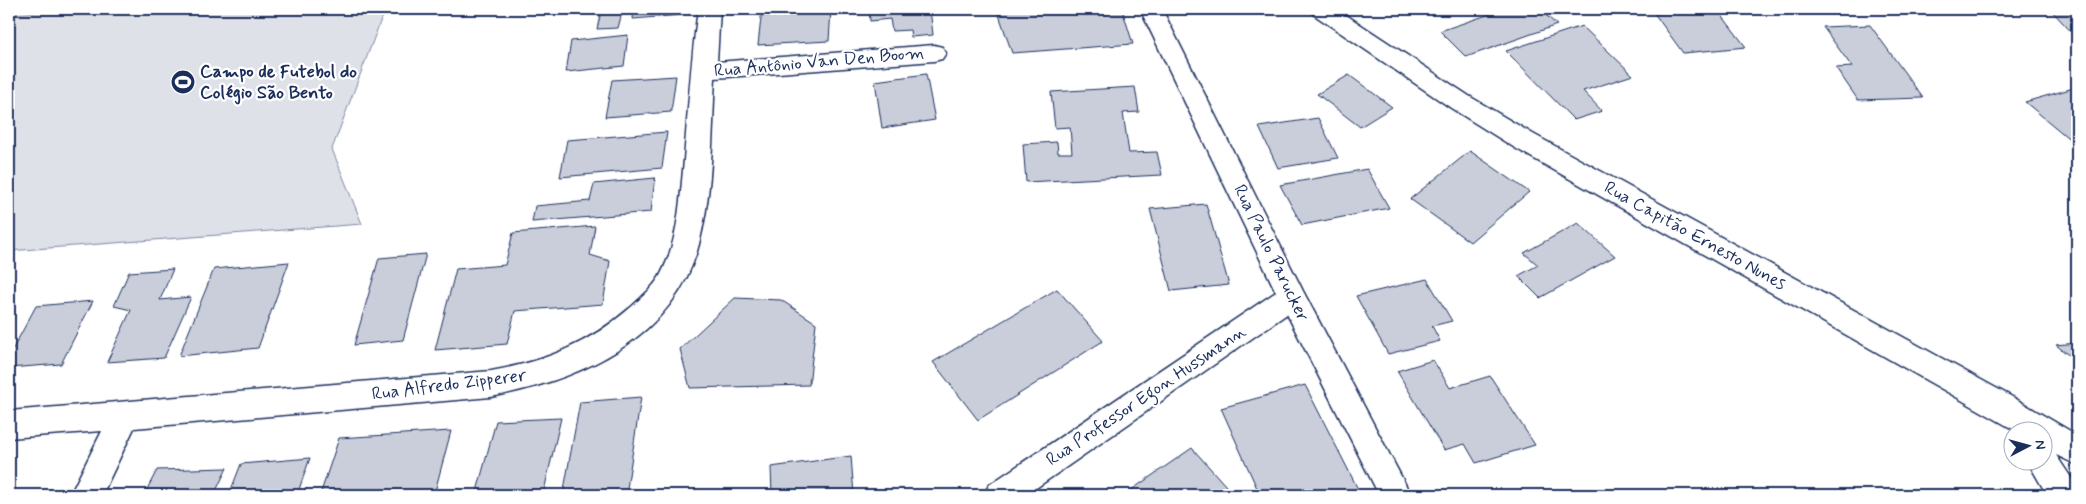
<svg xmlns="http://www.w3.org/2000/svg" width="2086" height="504" font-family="Mynerve,sans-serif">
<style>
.green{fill:#dee1e7;stroke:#7c88a2}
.building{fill:#caceda;stroke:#1b2f5e}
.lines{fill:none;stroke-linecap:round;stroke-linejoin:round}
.street-casing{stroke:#1b2f5e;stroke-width:3}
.secondary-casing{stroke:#1b2f5e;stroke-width:3}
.street{fill:#fff;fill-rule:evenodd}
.secondary{fill:#fff;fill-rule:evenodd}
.labels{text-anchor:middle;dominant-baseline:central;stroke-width:4.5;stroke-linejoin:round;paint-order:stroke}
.street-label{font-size:18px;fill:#1b2f5e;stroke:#fff}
.poi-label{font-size:18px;font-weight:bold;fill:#1b2f5e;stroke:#fff;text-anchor:start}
</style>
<rect width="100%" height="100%" fill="#fff"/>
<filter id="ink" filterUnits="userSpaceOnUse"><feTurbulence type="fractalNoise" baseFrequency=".02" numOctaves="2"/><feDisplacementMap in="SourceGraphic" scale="10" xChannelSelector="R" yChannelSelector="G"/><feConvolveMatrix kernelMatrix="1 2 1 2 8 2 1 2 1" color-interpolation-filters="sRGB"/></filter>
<g filter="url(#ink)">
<path class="green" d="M93 9H385L332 149 362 224 9 251V14Z"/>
<path class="building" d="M561 9H623L618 28 597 29 601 11 560 13Z
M634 9H683L682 15 633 19Z
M762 9H831L829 41 758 45Z
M869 9H930L933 35 911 37 910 30 892 31 890 19 870 21Z
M997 9H1122L1133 44 1012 53Z
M1505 9H1539L1557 25 1466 57 1440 31Z
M1651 9H1717L1746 47 1683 53Z
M2050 9H2077V38Z
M1870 25 1923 98 1858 100 1836 68 1852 67 1823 27Z
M1582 26 1633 75 1583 91 1602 111 1574 120 1506 51Z
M628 35 624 66 566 72 571 41Z
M926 74 935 120 882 128 875 81Z
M1349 75 1392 107 1360 127 1317 94Z
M676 76 671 112 605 117 612 80Z
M1135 87 1139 112 1123 113 1129 153 1157 152 1162 175 1026 182 1023 144 1057 142 1058 153H1072L1070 127 1055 128 1051 92Z
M2077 87V140L2073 142 2025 102Z
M1318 118 1338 158 1278 168 1259 127Z
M667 132 662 168 560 177 567 140Z
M1470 151 1529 192 1470 242 1410 199Z
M1367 169 1389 208 1302 225 1280 185Z
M655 178 651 212 532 222 535 206 590 201 594 184Z
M1206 204 1229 285 1171 291 1150 209Z
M1578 223 1615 256 1540 298 1518 276 1538 265 1524 253Z
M595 226 590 255 610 261 603 304 515 311 507 344 435 350 456 269 505 265 513 233Z
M426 254 403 340 354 345 379 258Z
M289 262 258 348 179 356 214 269Z
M173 269 160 300 191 297 164 358 107 362 131 310 114 306 129 272Z
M1427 279 1452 321 1432 326 1440 341 1388 354 1356 296Z
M1057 289 1103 341 978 420 933 362Z
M735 298 781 300 816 323 809 385 690 388 680 349Z
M93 301 61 364 9 368V356L36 306Z
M2077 343V362L2056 345Z
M1433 360 1450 388 1490 376 1535 445 1476 463 1465 444 1444 450 1397 371Z
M1305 385 1361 495H1260L1221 408Z
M641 397 626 495H563L580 402Z
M561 418 543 495H476L496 421Z
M451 431 434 495H320L339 438Z
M1192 448 1234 495H1124Z
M851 456 854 495H772L771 467Z
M310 458 297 495H229L241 464Z
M227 468 214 495H144L157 470Z"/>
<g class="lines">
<defs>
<path id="street" d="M698 9H720L717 62 934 45 942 47 946 53 942 59 934 61 715 78C712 133 713 191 699 244 675 339 579 380 491 397L134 428 102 495H70L102 431 9 438V411L491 371C546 361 587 345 630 308 641 298 654 287 661 274 679 239 680 198 684 160 688 110 691 59 698 9Z"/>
<path id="secondary" d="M1140 9H1162L1303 291 1411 495H1379L1287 314 1026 495H984L989 485 1276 292Z
M1310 9H1337L1469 96 1533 134 2016 399 2077 435V465L2056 455 2076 485 2077 495H2047L2028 462H2044V448L2047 449 2044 447V432H2018L1515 148 1451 108 1313 14Z"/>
</defs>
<use href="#street" class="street-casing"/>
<use href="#secondary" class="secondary-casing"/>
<use href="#street" class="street"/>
<use href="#secondary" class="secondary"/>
</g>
</g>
<defs>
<symbol id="stadium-disc" viewBox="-11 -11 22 22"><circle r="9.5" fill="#1b2f5e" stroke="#fff"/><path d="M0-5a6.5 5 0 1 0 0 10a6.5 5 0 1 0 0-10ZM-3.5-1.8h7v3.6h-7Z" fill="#fff"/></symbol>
</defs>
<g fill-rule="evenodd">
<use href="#stadium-disc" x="169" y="68" width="28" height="28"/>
</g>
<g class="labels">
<g class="street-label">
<text transform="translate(819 62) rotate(-5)">Rua Antônio Van Den Boom</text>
<text transform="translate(1695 236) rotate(29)">Rua Capitão Ernesto Nunes</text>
<text transform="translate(1271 253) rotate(64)">Rua Paulo Parucker</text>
<text transform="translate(449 385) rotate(-7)">Rua Alfredo Zipperer</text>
<text transform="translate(1146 396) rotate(-34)">Rua Professor Egon Hussmann</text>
</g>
<g class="poi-label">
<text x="200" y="72">Campo de Futebol do<tspan x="200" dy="21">Colégio São Bento</tspan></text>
</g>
</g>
<rect width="2086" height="504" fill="none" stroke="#fff" stroke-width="30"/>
<rect x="15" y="15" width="2056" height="474" fill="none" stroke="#1b2f5e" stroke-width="2" filter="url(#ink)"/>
<g transform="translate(2028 446) rotate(84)"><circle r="24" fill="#ffffff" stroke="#a4acbf"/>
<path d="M0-4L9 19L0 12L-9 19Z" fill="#1b2f5e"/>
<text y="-8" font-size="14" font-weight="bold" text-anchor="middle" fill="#1b2f5e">N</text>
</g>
</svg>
